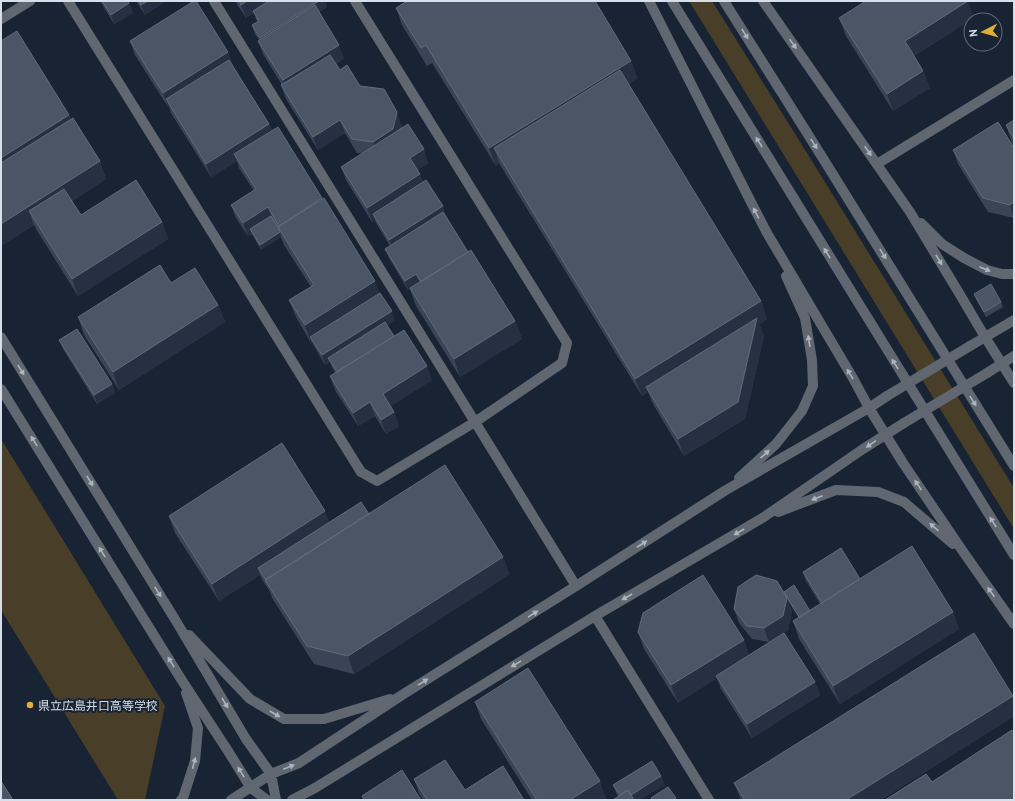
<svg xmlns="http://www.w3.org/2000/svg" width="1015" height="801" font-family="'PT Sans','Noto Sans JP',sans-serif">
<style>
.green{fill:#493e27}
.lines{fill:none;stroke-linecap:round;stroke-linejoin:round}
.minor{stroke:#606771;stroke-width:10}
.minor-bridge{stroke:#606771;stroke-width:10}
.wall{fill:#394556}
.shaded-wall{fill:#253042}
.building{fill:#4a5566;stroke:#606b7b}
.oneway{fill:#adb5c0}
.poi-dot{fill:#e2af34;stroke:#182334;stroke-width:1.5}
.labels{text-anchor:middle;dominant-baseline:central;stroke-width:4;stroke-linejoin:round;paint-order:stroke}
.poi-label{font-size:12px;fill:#d7dfea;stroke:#182334;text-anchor:start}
</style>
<rect width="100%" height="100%" fill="#182334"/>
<path class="green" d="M689 1H712L802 145 1014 488V529Z
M1 439 165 706 145 800H118L1 610Z"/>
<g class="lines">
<path class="minor" d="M68 1 361 472 377 481 475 422 214 1
M355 1 567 343 562 363 475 422 576 586
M649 1 753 206 767 233 854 380 869 408 903 463 964 553 1014 624
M672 1 1014 555
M724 1 809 136 1014 466
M763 1 910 212 959 293 985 337 1014 383
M1 19 30 1
M877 164 1014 80
M921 223 942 244 964 258 987 270 1002 274H1014
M1 337 176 621 246 739 271 774 276 800
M970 346 1014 320
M987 373 1014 356
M1 389 181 679 228 751 251 788 267 800
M739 478 776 444 802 411 813 386 812 360 805 318 786 276
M778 512 836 490 878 492 904 502 953 544
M595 616 709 800
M189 635 250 699 284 719H324L390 699
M181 800 183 798 195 761 198 728 186 693
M231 800 271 774 299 763 402 695 576 586 726 490 869 408 887 396
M292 800 315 788 595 616 764 517 863 449 904 423"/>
<path class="minor-bridge" d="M887 396 970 346
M904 423 987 373"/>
</g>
<path class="wall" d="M100 1H128L133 13 114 24Z
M136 1H166L145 15Z
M235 1H325L327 7 319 12 344 58 336 64 340 70 360 86 402 126V129L428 163 417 170 423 182 446 216 468 252 515 321 522 339 460 377 416 306 410 289 408 290 389 258 385 249 390 246 376 223 375 220 372 222 346 180 341 167 362 153H357L345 133 318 150 286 99 281 85H282L263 54 258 41 259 40 255 34 252 25 257 22 254 13 246 18Z
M396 8 638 78 628 84 761 301 767 319 759 324 764 336 745 419 684 456 653 404 648 392 642 396 499 163 496 166 432 63 427 66 402 25Z
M839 18H974L914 56 923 71 930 88 893 111 846 36Z
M130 41 228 52 233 66 269 124 272 131 380 293 395 321 387 325 394 336 432 380 391 406 394 412 399 426 386 434 375 416 358 426 335 390 330 376 335 373 332 367 330 362 325 365 314 346 312 342 311 343 296 317 289 300 311 287 284 245 281 237 261 250 252 234 248 236 236 218 231 205 254 191 239 168 237 161 211 177 171 113 169 106 168 107 135 55Z
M69 115 71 119 100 161 106 179 72 201 81 215 162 222 168 239 78 296 36 229 34 225 1 246Z
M1014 120V146L1012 143 1006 125Z
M1014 148V218L988 212 958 164 953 150Z
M171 283 218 305 225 322 119 390 84 335 78 317Z
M974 294 1001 302 1003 307 986 317 976 299Z
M59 340 112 384 115 393 97 404 63 349Z
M369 514 510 574 354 674 314 664 272 598 270 592 263 581 260 575 219 601 175 533 169 516 329 522Z
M803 572 860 579 953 612 959 629 840 704 799 639 793 621 799 618 787 599 792 611 788 630 769 642 752 639 739 623 734 609 785 594 810 611 820 604 806 581Z
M638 632 744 640 749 655 815 682 820 695 752 738 721 689 717 678 678 703 644 649Z
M1013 696 1014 699V716L881 800H741L734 783Z
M475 702 606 798 604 800H532L481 719Z
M661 776 665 785 618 797 613 785Z
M414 779 465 790 524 800H423L419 793Z"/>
<path class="shaded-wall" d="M148 1H166L145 15 141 5Z
M247 1H273L253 11 254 13 246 18 241 5Z
M319 1H325L327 7 263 47 260 38Z
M968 1 974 18 911 58 905 41Z
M129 3 133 13 114 24 111 15Z
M339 45 344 58 288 94 283 80Z
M228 52 233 66 166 99 169 106 168 107 163 93Z
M631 61 638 78 502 162 494 148 499 163 496 166 489 148Z
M923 71 930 88 893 111 887 94Z
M397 112 402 126 398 142 378 156 373 142Z
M69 115 76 133 1 180V158Z
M340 120 345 133 318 150 313 137Z
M269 124 274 138 234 154 237 161 211 177 206 164Z
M424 149 428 163 415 171 410 158Z
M100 161 106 179 37 223 29 211 34 225 1 246V224Z
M420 174 425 188 373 214 375 220 372 222 367 208Z
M1014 202V217L1010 205Z
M443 206 446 216 393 250 389 240Z
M268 207 273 221 250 229 252 234 248 236 243 223Z
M162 222 168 239 78 296 72 279Z
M280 232 281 237 261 250 260 245Z
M416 274 420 283 408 290 405 281Z
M375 281 382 299 310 337 312 342 311 343 305 325Z
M761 301 767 319 759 324 764 336 745 419 684 456 678 439 646 387 648 392 642 396 635 379Z
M218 305 225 322 119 390 113 372Z
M392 311 395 321 331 361 328 358 330 362 325 365 322 355Z
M515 321 522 339 460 377 454 359Z
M427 366 432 380 388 408 383 394Z
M112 384 115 393 97 404 94 395Z
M370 402 375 416 358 426 353 413Z
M394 412 399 426 386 434 381 420Z
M325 511 332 529 258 568 260 575 219 601 212 584Z
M503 557 510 574 354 674 348 656Z
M787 598 792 611 788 630 769 642 764 628Z
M953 612 959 629 840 704 833 686Z
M744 640 750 657 716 676 717 678 678 703 671 685Z
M815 682 820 695 752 738 747 724Z
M1013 696 1014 699V716L881 800H846Z
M661 776 665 785 640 800H623Z
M600 781 606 798 604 800H570Z"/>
<path class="building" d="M102 1H128L129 3 111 15Z
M139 1H148L141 5Z
M194 1H196L228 52 163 93 130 41Z
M239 1H247L241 5Z
M269 1H319L260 38 252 25 259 21 253 11Z
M407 1H595L631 61 489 148 426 45 421 48 396 8Z
M866 1H968L905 41 923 71 887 94 839 18Z
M315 5 339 45 283 80 258 41Z
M17 31 69 115 1 158V41Z
M330 55 340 70 347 65 360 86 384 89 397 112 393 129 373 142 352 139 340 120 313 137 281 85Z
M229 60 269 124 206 164 166 99Z
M620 70 761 301 635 379 494 148Z
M73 118 100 161 1 224V163Z
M1014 120V139L1006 125Z
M998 122 1014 148V202L1010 205 983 198 953 150Z
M408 124 424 149 410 158 420 174 367 208 341 167Z
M278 127 322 198 279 226 268 207 243 223 231 205 256 189 234 154Z
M136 180 162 222 72 279 29 211 64 189 81 215Z
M426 180 443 206 389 240 373 214Z
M324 198 375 281 305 325 289 300 314 285 278 227Z
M443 212 468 252 421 282 416 274 405 281 385 249Z
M271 216 278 227 280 232 260 245 250 229Z
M471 250 515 321 454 359 410 288Z
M160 265 171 283 195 268 218 305 113 372 78 317Z
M991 284 1001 302 984 312 974 294Z
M380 293 392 311 322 355 310 337Z
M757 318 738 402 678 439 646 387Z
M385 322 394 336 337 372 328 358Z
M77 329 112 384 94 395 59 340Z
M404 330 427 366 383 394 394 412 381 420 370 402 353 413 330 376Z
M282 443 325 511 212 584 169 516Z
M445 465 503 557 348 656 307 646 265 580Z
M361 502 369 514 266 580 258 568Z
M912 546 953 612 833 686 793 621Z
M841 548 860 579 822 603 803 572Z
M703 575 744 640 671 685 638 632 643 613Z
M756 575 777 581 787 598 783 616 764 628 747 626 734 609 738 587Z
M794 585 810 611 799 617 784 592Z
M784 633 815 682 747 724 716 676Z
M974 633 1013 696 846 800H745L734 783Z
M528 668 600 781 570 800H537L475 702Z
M1012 730 1014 734V800H885L926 774 932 782Z
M445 760 465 790 503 766 524 800H427L414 779Z
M652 761 661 776 631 795 628 790 620 795 613 785Z
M402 770 421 800H364L362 796Z
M1 781 13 800H1Z
M668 787 676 798 673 800H653L651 798Z
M628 790 634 800H613Z"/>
<defs><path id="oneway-solid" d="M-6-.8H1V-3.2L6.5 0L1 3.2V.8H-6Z"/></defs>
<g class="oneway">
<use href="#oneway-solid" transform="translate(745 34) rotate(58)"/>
<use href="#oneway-solid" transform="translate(793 44) rotate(55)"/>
<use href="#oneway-solid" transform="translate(759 142) rotate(-122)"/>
<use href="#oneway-solid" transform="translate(814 144) rotate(58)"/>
<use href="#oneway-solid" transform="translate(868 151) rotate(55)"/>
<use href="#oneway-solid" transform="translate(756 213) rotate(-118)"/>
<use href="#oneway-solid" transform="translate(827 253) rotate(-122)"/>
<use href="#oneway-solid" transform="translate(883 254) rotate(58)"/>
<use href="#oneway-solid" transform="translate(939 260) rotate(59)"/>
<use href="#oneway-solid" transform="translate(985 269) rotate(23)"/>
<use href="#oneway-solid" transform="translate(809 341) rotate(-99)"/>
<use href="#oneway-solid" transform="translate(895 364) rotate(-122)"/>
<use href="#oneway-solid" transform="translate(21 370) rotate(58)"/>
<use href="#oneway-solid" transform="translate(850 374) rotate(-121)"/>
<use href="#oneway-solid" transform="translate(973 401) rotate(58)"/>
<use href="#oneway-solid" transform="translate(34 441) rotate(-122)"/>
<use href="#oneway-solid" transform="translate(871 444) rotate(146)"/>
<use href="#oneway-solid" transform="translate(765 454) rotate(-43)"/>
<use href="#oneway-solid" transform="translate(90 481) rotate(58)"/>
<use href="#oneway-solid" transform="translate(918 485) rotate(-124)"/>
<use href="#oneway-solid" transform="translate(817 498) rotate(159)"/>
<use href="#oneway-solid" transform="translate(993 522) rotate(-122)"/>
<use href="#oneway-solid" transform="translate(934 527) rotate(-139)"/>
<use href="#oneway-solid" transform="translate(739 532) rotate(150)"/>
<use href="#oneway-solid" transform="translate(642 544) rotate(-33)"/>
<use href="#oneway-solid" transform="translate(102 552) rotate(-122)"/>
<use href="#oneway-solid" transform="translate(158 592) rotate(58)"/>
<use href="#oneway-solid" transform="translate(991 592) rotate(-125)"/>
<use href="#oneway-solid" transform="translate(627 597) rotate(150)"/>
<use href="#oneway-solid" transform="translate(533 614) rotate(-32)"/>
<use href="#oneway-solid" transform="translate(171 662) rotate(-122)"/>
<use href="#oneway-solid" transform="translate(516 664) rotate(149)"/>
<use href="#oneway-solid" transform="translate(423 682) rotate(-32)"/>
<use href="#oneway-solid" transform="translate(225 703) rotate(59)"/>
<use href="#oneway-solid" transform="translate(275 714) rotate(30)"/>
<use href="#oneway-solid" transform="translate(194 763) rotate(-76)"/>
<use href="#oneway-solid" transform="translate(289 767) rotate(-22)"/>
<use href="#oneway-solid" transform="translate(241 772) rotate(-122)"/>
</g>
<circle class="poi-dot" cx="30" cy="705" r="4"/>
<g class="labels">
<g class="poi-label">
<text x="38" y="705">県立広島井口高等学校</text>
</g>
</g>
<rect width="1015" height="801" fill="none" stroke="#d7dfea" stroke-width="4"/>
<g transform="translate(983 32) rotate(264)"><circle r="19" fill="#182334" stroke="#646e7d"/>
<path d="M0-3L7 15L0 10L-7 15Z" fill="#e2af34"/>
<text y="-6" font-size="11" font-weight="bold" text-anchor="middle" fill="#d7dfea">N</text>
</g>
</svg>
